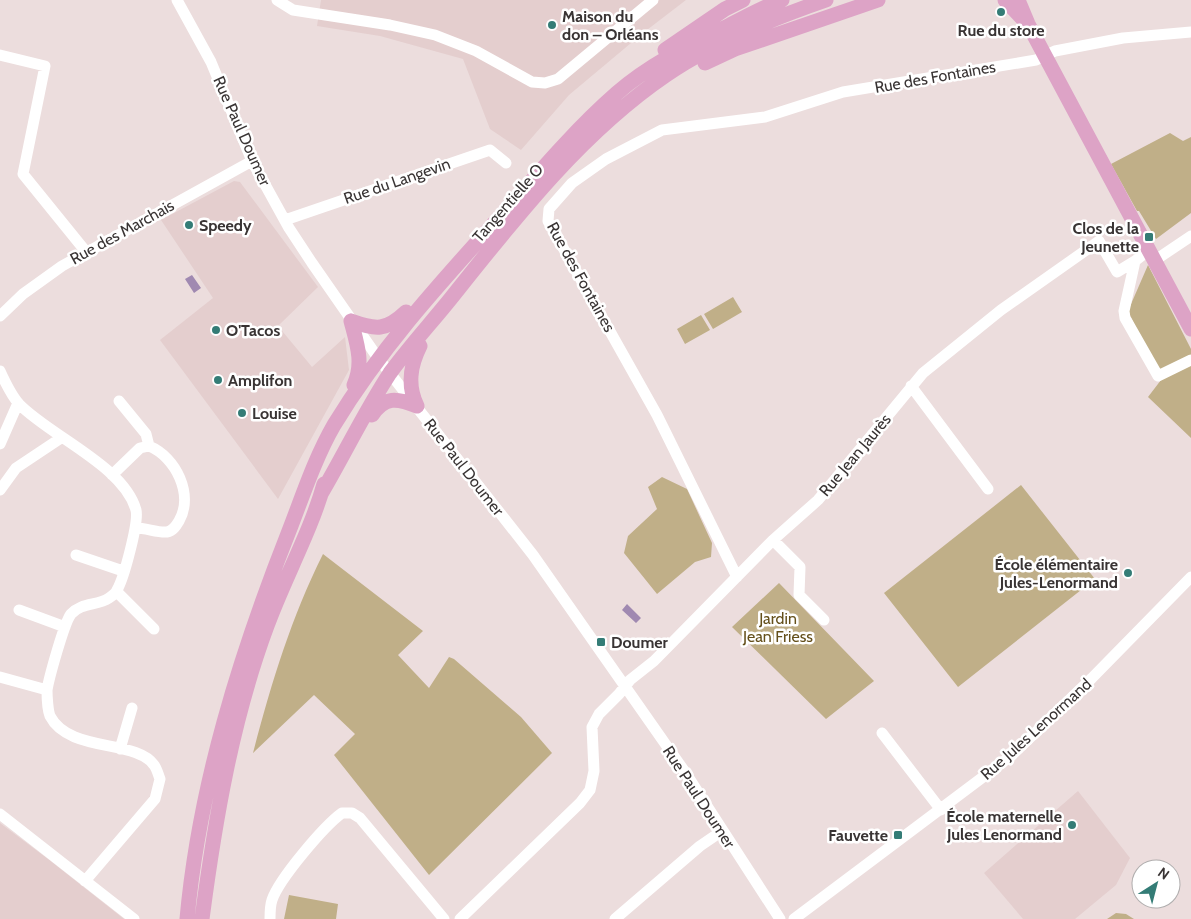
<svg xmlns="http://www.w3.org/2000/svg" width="1191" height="919" font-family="Cabin,sans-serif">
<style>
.built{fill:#e4cece}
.green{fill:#c0af88}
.water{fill:#a089b1}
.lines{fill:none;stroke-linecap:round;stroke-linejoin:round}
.minor{stroke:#fff;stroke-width:11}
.major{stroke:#dda3c6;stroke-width:15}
.poi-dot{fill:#347c76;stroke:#fff;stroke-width:2}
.labels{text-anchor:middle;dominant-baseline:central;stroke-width:5;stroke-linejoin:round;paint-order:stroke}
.poi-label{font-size:16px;font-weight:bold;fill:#393434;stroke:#fff;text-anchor:start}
.street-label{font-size:16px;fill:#393434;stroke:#fff}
.park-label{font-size:16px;fill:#644f1a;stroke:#fff}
</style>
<rect width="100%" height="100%" fill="#ecdddd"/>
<path class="built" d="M321 0H686L643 33 569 95 521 150 490 129 463 59 380 36 317 26Z
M234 181 240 182 318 287 278 326 312 367 345 337 349 370 278 499 160 340 213 298 161 220Z
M1078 791 1130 858 1116 885 1075 919H1023L984 873Z
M0 823 48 859 124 919H0Z"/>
<path class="green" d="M1170 133 1183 141 1191 137V213L1156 239 1139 211H1137L1111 164Z
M1148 265 1191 349V438L1148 397 1161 380 1128 311Z
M733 297 742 312 713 329 704 314Z
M701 315 710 330 685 344 677 329Z
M662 477 687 489 712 543 711 557 695 562 657 594 624 553 628 536 657 509 648 487Z
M1021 485 1095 579 958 687 884 593Z
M323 554 423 631 398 655 429 688 449 657 454 659 521 717 552 753 429 875 334 755 355 734 314 695 253 753C271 684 291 618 323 554Z
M779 583 874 681 826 719 732 627Z
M289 895 338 904 336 919H284Z
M1116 913 1126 914 1134 919H1107Z"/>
<path class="water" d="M192 275 201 288 194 293 185 279Z
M627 604 641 618 636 623 622 610Z"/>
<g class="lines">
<path class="minor" d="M177 0 211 62 252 161 289 228 312 263 378 358 533 555 685 772 780 919
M277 0 293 10 390 25 435 35 476 51 532 82 545 83 558 79 653 0
M0 55 45 66 23 174 87 253
M285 220 490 150 506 163
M1149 250 1135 261 1124 311 1125 318 1158 376 1191 360
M1154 261 1191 236
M0 316 23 294 62 266 252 161
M0 371C5 382 11 395 19 404 50 436 124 466 136 510 139 522 124 578 117 590 116 593 112 596 109 598 97 606 82 602 71 614 64 623 49 678 47 690 47 697 48 711 50 716 69 753 136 739 154 765 157 769 158 774 160 779L155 799 85 881
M911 386 988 489
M119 401 146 434 149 446C176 457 194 495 179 521 176 526 173 531 167 532 158 533 146 528 136 528
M0 444 18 403
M112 475 140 448 149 446
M0 490 16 468 61 438
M773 540 800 567 799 595 824 620
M76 555 123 571
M737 577 657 415 548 221 549 209 572 183 606 159 662 130 765 117 843 92 1036 60 1055 51 1123 38 1191 32
M117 592 154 629
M19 610 65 627
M0 677 47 690
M882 733 941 810
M120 749 132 708
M0 814 134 919
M270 919C270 913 270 906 272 900 279 879 324 826 342 813H352L360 818 444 919
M460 919 580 803 590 790 594 771 592 727 599 714 619 694 630 680 654 661 773 540 818 500 923 373 1001 310 1099 241 1117 272 1135 261
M615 919 700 846 722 831
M794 919 1011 756 1092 678 1191 577"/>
<path class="major" d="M1005 0 1023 19
M1018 0 1028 24 1191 329
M665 50 725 9 743 0
M705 63 735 49 878 0
M351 321C376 330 386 331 406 312
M351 321C357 344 364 363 354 385
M417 406C407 385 410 366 420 346
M372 415C385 396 397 398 417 406
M321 494C344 455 365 411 390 373 409 347 432 322 452 297 515 218 581 133 666 75 714 42 771 19 826 0
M187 919C199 786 240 655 289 531 303 495 315 458 334 425 384 343 443 280 506 210 542 169 577 128 617 93 650 64 692 44 730 25 747 16 764 7 782 0
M202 919C215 820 232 720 267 626 284 579 311 531 324 484"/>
</g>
<g class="poi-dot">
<circle cx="1001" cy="12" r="5"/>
<circle cx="552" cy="25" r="5"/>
<circle cx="189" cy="225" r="5"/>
<rect x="1144" y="232" width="10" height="10" rx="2.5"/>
<circle cx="216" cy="330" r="5"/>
<circle cx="218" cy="380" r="5"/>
<circle cx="242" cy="413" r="5"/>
<circle cx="1128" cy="573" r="5"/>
<rect x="596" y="637" width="10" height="10" rx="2.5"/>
<circle cx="1072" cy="825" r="5"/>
<rect x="893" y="830" width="10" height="10" rx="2.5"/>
</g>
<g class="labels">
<g class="poi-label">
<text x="562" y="16">Maison du<tspan x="562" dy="18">don – Orléans</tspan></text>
<text x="1001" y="30" text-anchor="middle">Rue du store</text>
<text x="199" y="225">Speedy</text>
<text x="1139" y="228" text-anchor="end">Clos de la<tspan x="1139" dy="18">Jeunette</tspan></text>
<text x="226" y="330">O'Tacos</text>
<text x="228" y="380">Amplifon</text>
<text x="252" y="413">Louise</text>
<text x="1118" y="564" text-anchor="end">École élémentaire<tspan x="1118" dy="18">Jules-Lenormand</tspan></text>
<text x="611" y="642">Doumer</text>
<text x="1062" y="816" text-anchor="end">École maternelle<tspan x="1062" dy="18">Jules Lenormand</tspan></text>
<text x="888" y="835" text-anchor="end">Fauvette</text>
</g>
<g class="street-label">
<text transform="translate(935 77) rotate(-10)">Rue des Fontaines</text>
<text transform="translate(242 131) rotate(66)">Rue Paul Doumer</text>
<text transform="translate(397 181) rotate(-19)">Rue du Langevin</text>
<text transform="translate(508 203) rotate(-49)">Tangentielle O</text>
<text transform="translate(122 232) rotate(-29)">Rue des Marchais</text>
<text transform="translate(581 277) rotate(61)">Rue des Fontaines</text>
<text transform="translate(855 455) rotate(-50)">Rue Jean Jaurès</text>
<text transform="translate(464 467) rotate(52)">Rue Paul Doumer</text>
<text transform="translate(1036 729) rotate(-42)">Rue Jules Lenormand</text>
<text transform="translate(699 797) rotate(57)">Rue Paul Doumer</text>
</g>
<g class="park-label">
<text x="778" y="618">Jardin<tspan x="778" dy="18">Jean Friess</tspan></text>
</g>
</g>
<g transform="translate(1156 884) rotate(36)"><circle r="24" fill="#ffffff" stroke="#b0aeae"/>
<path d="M0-4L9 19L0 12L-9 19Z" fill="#347c76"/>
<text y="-8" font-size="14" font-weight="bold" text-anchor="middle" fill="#393434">N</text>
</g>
</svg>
